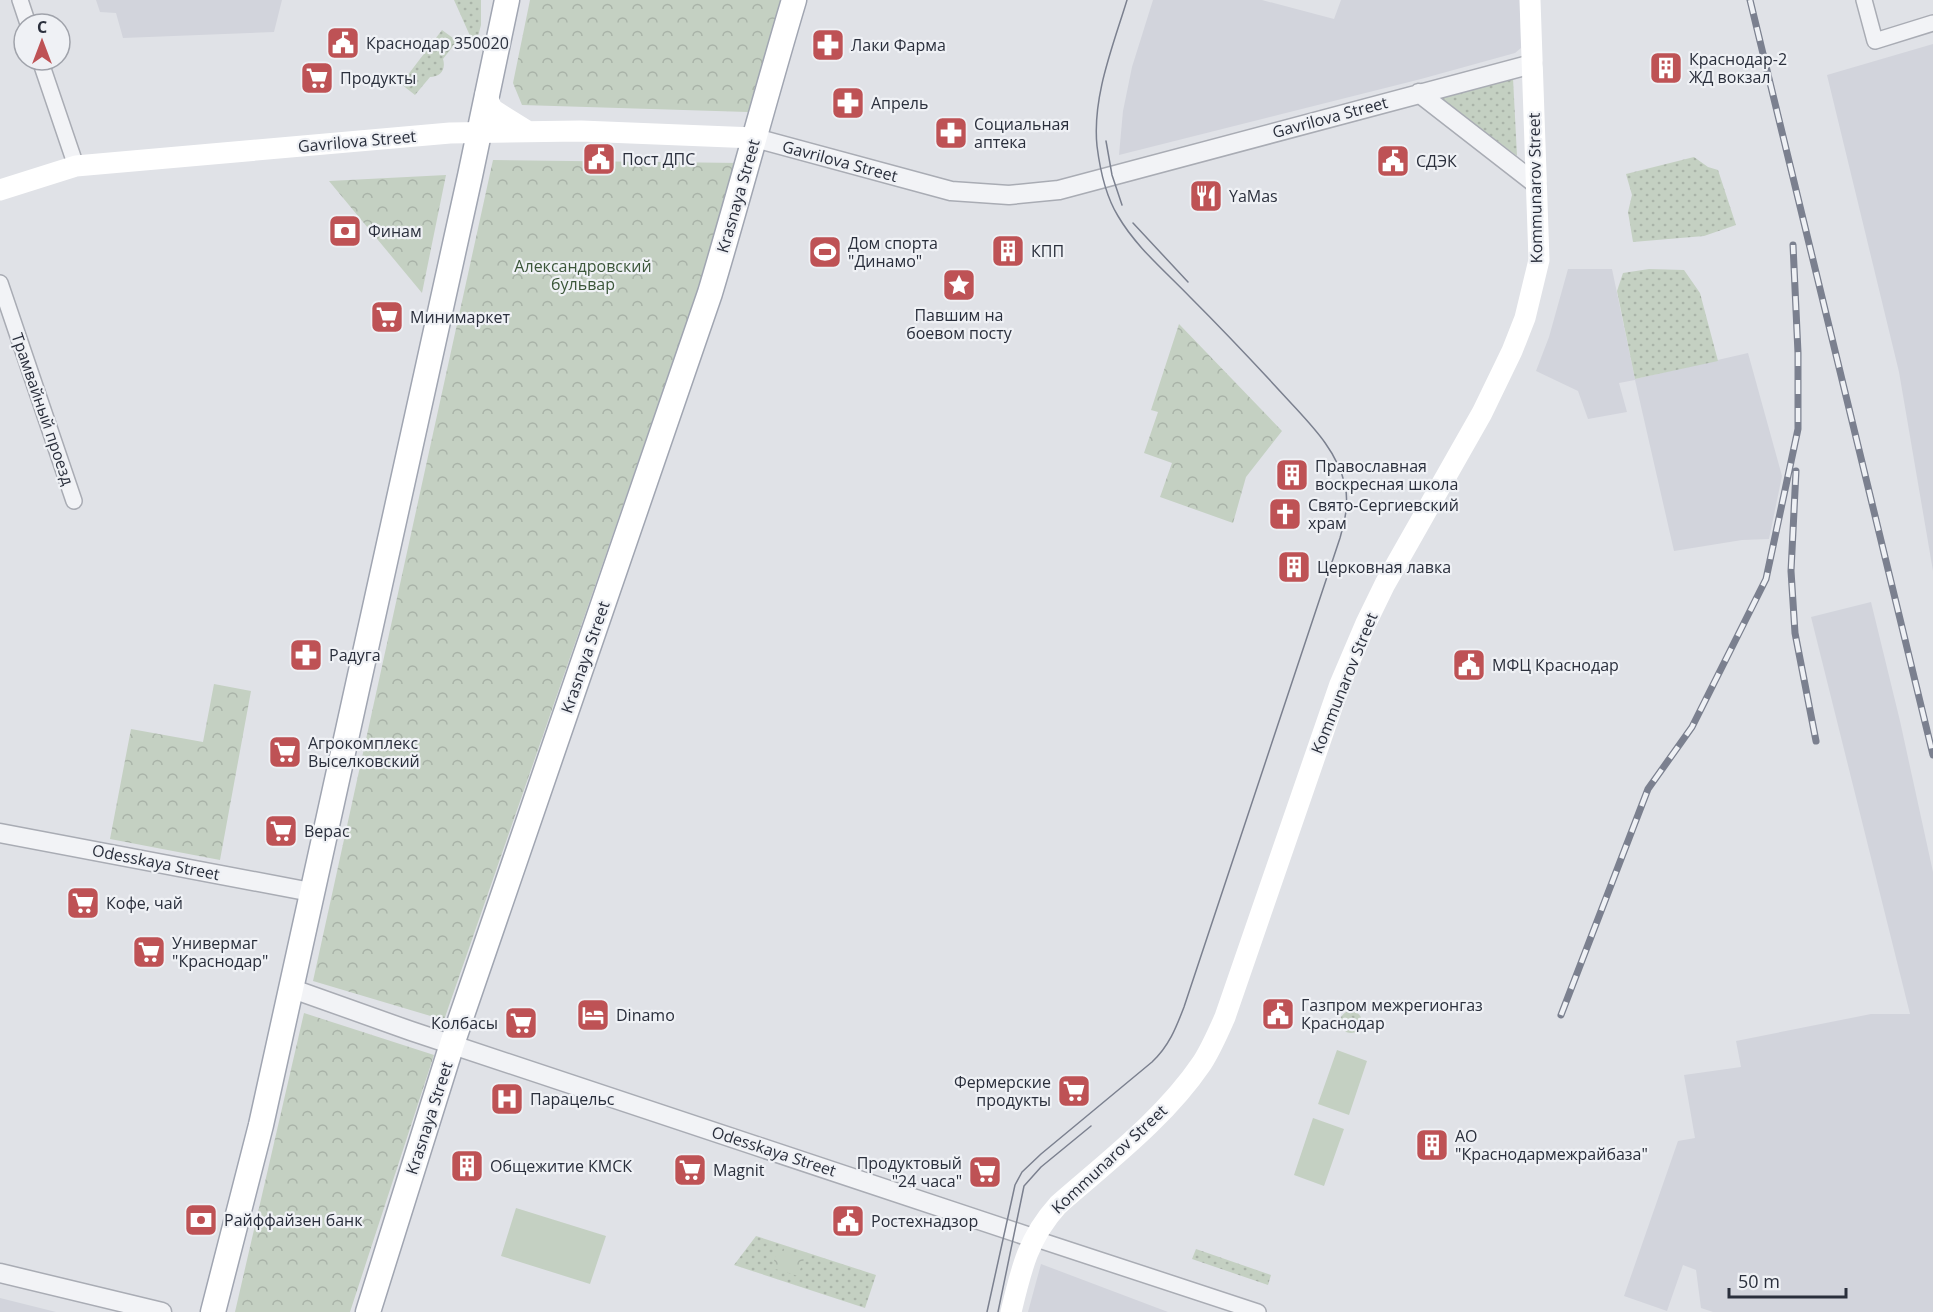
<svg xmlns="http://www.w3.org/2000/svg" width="1933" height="1312" font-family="'Open Sans',sans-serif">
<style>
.built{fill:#d2d4dc}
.grass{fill:url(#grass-dots)}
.park{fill:url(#park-crowns)}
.garden{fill:#c4d0c2}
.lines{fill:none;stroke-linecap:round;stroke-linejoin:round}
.minor-casing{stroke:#a9acb4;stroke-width:18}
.tertiary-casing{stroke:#a9acb4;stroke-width:21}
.primary-casing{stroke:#a0a5b1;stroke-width:27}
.minor{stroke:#f2f3f6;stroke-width:15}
.tertiary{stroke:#f2f3f6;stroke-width:18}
.secondary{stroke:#fff;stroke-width:21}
.primary{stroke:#fff;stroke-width:24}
.tram{stroke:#7b808f;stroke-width:1.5}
.rail-casing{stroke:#7b808f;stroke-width:7}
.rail{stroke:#eff1f5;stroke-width:4.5;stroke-dasharray:14;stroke-linecap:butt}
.labels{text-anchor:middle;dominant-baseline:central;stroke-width:4.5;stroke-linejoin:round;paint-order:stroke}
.poi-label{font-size:16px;fill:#2a2f3c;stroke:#eff1f5;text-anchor:start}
.street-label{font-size:16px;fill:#2a2f3c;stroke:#eff1f5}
.park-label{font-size:16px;fill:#3b5639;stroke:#eff1f5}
</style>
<defs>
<pattern id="grass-dots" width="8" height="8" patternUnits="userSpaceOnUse" patternTransform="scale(1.5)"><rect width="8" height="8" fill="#c4d0c2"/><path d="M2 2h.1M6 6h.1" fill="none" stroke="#a9b3a8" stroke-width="1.8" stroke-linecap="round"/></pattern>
<pattern id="park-crowns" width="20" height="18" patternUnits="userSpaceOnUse" patternTransform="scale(1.5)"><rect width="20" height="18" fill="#c4d0c2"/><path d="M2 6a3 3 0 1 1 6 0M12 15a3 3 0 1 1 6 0" fill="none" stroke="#a9b3a8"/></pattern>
</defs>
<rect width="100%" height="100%" fill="#e0e2e7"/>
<path class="built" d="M96 0H282L274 32 123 38 116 13 100 12Z
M1153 0H1262L1334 19 1341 0H1520L1521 48 1515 53 1421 79 1119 155 1123 111 1132 67Z
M1933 44V571L1899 372 1827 75Z
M1568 269H1612L1635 379 1748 353 1782 476 1769 539 1742 540 1674 551 1635 380 1619 383 1627 412 1588 419 1578 391 1536 371 1549 337Z
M1871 602 1900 721 1933 872V1312H1713L1701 1308 1696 1270 1683 1265 1667 1311 1624 1296 1678 1141 1695 1138 1684 1075 1741 1067 1736 1041 1871 1014H1910L1811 617Z
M1041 1264 1168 1312H1028Z
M0 1298 56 1312H0Z"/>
<path class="grass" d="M454 0H481V25L477 40 471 38Z
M442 30 457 41 443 59C446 69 441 77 430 77L415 95 401 84Z
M1513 78 1517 156 1437 96Z
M1694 157 1708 167 1718 170 1736 225 1704 236 1633 242 1628 212 1632 195 1626 174Z
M1649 269 1684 270 1700 293 1718 361 1635 379 1617 291 1623 273Z
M1340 1022a11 11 0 1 1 22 0a11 11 0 1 1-22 0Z
M756 1236 876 1275 865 1308 734 1265Z
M1196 1249 1271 1275 1268 1285 1192 1259Z"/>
<path class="park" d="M530 0H781L748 112 522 105 513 83Z
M493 160 742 163 444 1020 313 981Z
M446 175 422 293 329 181Z
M1179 324 1282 431 1246 477 1233 523 1160 497 1172 463 1144 453 1158 412 1151 410Z
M214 684 251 691 220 860 110 839 131 729 203 742Z
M304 1013 434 1055 350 1312H235Z
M778 1247 805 1256 798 1276 772 1268Z"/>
<path class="garden" d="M1337 1050 1367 1061 1349 1115 1318 1104Z
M1313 1118 1344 1129 1324 1186 1294 1175Z
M516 1208 606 1236 590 1284 501 1256Z"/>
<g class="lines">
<defs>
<path id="minor" d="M20 0 28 24
M1864 0 1875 41 1933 23
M40 60 76 166
M0 283 74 501
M1033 1238 1258 1312"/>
<path id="tertiary" d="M1419 93 1536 184
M755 138 951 191 1009 195 1059 190 1532 64
M0 833 311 892
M290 988 411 1031 1033 1238
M0 1273 162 1312"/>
<path id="primary" d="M213 1312 261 1125 470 176 507 0
M368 1312 452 1044 710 293C739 196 765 97 794 0"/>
</defs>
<use href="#minor" class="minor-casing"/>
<use href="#tertiary" class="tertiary-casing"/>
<use href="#primary" class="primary-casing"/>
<use href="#minor" class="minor"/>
<use href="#tertiary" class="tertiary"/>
<path class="secondary" d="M486 94 492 109 527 131
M0 190 76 166 450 133 581 131 755 138
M1011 1312C1021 1270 1028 1238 1058 1205 1108 1161 1164 1119 1202 1063 1211 1049 1218 1033 1225 1017L1340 684 1366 623 1385 584 1482 413 1512 351 1525 318 1539 260 1530 0"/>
<use href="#primary" class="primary"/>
<path class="tram" d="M1106 141 1112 175 1122 205
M1133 223 1188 282
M987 1312 1015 1185 1022 1172 1041 1154 1152 1062C1169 1046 1176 1028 1184 1007L1340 538C1345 520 1349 504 1345 485 1337 451 1313 427 1290 402 1258 367 1224 331 1190 297 1165 271 1136 247 1118 216 1105 195 1100 170 1097 146 1092 97 1113 46 1127 0
M998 1312 1024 1186 1041 1167 1091 1126"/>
<defs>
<path id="rail" d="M1750 0 1933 755
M1796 471 1791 571 1795 633 1816 741
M1561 1015 1648 789 1692 727 1766 579 1798 429V353L1793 245"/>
</defs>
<use href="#rail" class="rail-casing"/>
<use href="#rail" class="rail"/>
</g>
<defs>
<symbol id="civic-square" viewBox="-11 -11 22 22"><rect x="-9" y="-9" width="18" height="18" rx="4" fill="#be5255" stroke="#eff1f5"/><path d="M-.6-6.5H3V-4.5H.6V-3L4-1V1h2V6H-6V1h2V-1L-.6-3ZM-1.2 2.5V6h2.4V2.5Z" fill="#fff"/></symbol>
<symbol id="pharmacy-square" viewBox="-11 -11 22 22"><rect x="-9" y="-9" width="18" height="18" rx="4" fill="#be5255" stroke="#eff1f5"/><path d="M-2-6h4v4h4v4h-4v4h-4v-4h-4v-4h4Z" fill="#fff"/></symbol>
<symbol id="building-square" viewBox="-11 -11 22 22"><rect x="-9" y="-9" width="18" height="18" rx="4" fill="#be5255" stroke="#eff1f5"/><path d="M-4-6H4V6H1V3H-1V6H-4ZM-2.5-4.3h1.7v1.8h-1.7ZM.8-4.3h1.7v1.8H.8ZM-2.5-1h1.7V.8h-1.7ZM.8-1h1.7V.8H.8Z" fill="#fff"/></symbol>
<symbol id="supermarket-square" viewBox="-11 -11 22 22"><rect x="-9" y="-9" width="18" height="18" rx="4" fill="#be5255" stroke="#eff1f5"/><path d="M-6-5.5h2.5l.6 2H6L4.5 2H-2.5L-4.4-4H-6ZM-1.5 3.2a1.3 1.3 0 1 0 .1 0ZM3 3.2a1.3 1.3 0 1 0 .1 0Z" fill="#fff"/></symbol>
<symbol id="restaurant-square" viewBox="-11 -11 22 22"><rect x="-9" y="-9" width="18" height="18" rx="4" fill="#be5255" stroke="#eff1f5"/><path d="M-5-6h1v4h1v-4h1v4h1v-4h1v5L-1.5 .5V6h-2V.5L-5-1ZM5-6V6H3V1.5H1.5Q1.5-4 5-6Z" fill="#fff"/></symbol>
<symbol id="bank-square" viewBox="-11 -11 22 22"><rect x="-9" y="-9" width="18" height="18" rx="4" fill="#be5255" stroke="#eff1f5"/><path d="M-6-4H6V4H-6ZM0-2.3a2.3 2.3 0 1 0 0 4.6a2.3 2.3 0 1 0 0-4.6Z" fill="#fff"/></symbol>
<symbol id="stadium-square" viewBox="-11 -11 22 22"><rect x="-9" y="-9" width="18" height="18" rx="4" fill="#be5255" stroke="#eff1f5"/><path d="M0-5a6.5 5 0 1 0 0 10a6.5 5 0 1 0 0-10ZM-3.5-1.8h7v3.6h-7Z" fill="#fff"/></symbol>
<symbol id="sight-square" viewBox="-11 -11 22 22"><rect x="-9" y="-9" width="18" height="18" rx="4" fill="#be5255" stroke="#eff1f5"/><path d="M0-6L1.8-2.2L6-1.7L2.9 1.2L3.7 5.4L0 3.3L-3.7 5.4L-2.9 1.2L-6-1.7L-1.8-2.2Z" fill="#fff"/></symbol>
<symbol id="church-square" viewBox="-11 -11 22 22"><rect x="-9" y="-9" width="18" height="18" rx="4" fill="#be5255" stroke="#eff1f5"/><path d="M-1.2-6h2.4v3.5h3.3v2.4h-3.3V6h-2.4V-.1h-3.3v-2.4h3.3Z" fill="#fff"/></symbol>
<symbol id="hotel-square" viewBox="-11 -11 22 22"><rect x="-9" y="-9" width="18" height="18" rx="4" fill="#be5255" stroke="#eff1f5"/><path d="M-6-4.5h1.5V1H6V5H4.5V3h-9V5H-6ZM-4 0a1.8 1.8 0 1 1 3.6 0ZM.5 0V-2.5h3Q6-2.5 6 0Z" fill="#fff"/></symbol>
<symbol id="hospital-square" viewBox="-11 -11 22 22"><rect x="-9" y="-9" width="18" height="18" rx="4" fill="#be5255" stroke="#eff1f5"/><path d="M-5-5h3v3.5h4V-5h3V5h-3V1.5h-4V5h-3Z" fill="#fff"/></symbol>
</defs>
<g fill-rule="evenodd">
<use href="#civic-square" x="324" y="24" width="38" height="38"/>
<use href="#pharmacy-square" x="809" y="26" width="38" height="38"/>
<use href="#building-square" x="1647" y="49" width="38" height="38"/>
<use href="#supermarket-square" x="298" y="59" width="38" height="38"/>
<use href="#pharmacy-square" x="829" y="84" width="38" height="38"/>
<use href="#pharmacy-square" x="932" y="114" width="38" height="38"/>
<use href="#civic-square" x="580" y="140" width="38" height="38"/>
<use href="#civic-square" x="1374" y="142" width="38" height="38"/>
<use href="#restaurant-square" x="1187" y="177" width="38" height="38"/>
<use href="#bank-square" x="326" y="212" width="38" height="38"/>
<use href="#building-square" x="989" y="232" width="38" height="38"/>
<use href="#stadium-square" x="806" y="233" width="38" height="38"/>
<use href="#sight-square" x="940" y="266" width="38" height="38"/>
<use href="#supermarket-square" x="368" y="298" width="38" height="38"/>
<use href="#building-square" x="1273" y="456" width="38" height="38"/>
<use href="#church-square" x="1266" y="495" width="38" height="38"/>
<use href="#building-square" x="1275" y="548" width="38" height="38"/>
<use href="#pharmacy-square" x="287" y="636" width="38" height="38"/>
<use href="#civic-square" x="1450" y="646" width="38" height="38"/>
<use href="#supermarket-square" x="266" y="733" width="38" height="38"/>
<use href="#supermarket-square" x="262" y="812" width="38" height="38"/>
<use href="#supermarket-square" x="64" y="884" width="38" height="38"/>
<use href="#supermarket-square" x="130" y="933" width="38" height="38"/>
<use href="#civic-square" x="1259" y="995" width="38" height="38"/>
<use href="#hotel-square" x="574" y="996" width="38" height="38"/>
<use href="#supermarket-square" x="502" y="1004" width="38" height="38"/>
<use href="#supermarket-square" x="1055" y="1072" width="38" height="38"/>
<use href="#hospital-square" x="488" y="1080" width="38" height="38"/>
<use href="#building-square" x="1413" y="1126" width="38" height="38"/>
<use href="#building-square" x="448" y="1147" width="38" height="38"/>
<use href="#supermarket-square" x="671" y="1151" width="38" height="38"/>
<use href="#supermarket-square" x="966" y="1153" width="38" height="38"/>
<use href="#bank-square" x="182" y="1201" width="38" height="38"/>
<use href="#civic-square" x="829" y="1202" width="38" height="38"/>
</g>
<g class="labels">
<g class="poi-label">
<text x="366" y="43">Краснодар 350020</text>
<text x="851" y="45">Лаки Фарма</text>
<text x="1689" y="59">Краснодар-2<tspan x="1689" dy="18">ЖД вокзал</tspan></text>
<text x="340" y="78">Продукты</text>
<text x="871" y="103">Апрель</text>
<text x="974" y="124">Социальная<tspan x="974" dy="18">аптека</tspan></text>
<text x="622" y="159">Пост ДПС</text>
<text x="1416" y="161">СДЭК</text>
<text x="1229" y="196">YaMas</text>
<text x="368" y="231">Финам</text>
<text x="848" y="243">Дом спорта<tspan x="848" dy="18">"Динамо"</tspan></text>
<text x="1031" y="251">КПП</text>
<text x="959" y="315" text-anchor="middle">Павшим на<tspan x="959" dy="18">боевом посту</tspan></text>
<text x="410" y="317">Минимаркет</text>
<text x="1315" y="466">Православная<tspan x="1315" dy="18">воскресная школа</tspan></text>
<text x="1308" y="505">Свято-Сергиевский<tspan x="1308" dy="18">храм</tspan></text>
<text x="1317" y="567">Церковная лавка</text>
<text x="329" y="655">Радуга</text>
<text x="1492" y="665">МФЦ Краснодар</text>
<text x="308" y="743">Агрокомплекс<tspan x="308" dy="18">Выселковский</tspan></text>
<text x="304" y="831">Верас</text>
<text x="106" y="903">Кофе, чай</text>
<text x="172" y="943">Универмаг<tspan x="172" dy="18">"Краснодар"</tspan></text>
<text x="1301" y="1005">Газпром межрегионгаз<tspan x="1301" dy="18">Краснодар</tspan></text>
<text x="616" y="1015">Dinamo</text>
<text x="498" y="1023" text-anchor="end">Колбасы</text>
<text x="1051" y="1082" text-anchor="end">Фермерские<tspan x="1051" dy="18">продукты</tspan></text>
<text x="530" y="1099">Парацельс</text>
<text x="1455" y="1136">АО<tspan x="1455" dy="18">"Краснодармежрайбаза"</tspan></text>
<text x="962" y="1163" text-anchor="end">Продуктовый<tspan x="962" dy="18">"24 часа"</tspan></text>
<text x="490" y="1166">Общежитие КМСК</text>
<text x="713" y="1170">Magnit</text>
<text x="224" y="1220">Райффайзен банк</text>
<text x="871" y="1221">Ростехнадзор</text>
</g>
<g class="street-label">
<text transform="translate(1330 117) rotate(-15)">Gavrilova Street</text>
<text transform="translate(357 141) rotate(-5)">Gavrilova Street</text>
<text transform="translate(840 161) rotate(15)">Gavrilova Street</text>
<text transform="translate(1535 188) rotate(-91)">Kommunarov Street</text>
<text transform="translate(738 196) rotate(-74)">Krasnaya Street</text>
<text transform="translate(43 409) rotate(71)">Трамвайный проезд</text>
<text transform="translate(585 657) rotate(-71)">Krasnaya Street</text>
<text transform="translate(1344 683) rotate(-68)">Kommunarov Street</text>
<text transform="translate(156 862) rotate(11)">Odesskaya Street</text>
<text transform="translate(429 1118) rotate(-72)">Krasnaya Street</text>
<text transform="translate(774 1151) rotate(18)">Odesskaya Street</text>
<text transform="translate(1109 1159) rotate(-43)">Kommunarov Street</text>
</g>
<g class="park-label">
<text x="583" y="266">Александровский<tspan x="583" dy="18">бульвар</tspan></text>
</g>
</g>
<g transform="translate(42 42)"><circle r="28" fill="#eff1f5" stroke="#a0a3ab" stroke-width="1.5"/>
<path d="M0-4.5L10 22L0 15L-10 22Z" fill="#be5255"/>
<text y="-9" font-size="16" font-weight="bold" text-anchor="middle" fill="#2a2f3c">С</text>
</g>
<path d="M1729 1288v9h117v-9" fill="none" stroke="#2a2f3c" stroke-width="3"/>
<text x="1738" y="1288" font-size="18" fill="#2a2f3c" stroke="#eff1f5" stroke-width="4.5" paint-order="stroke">50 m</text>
</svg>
